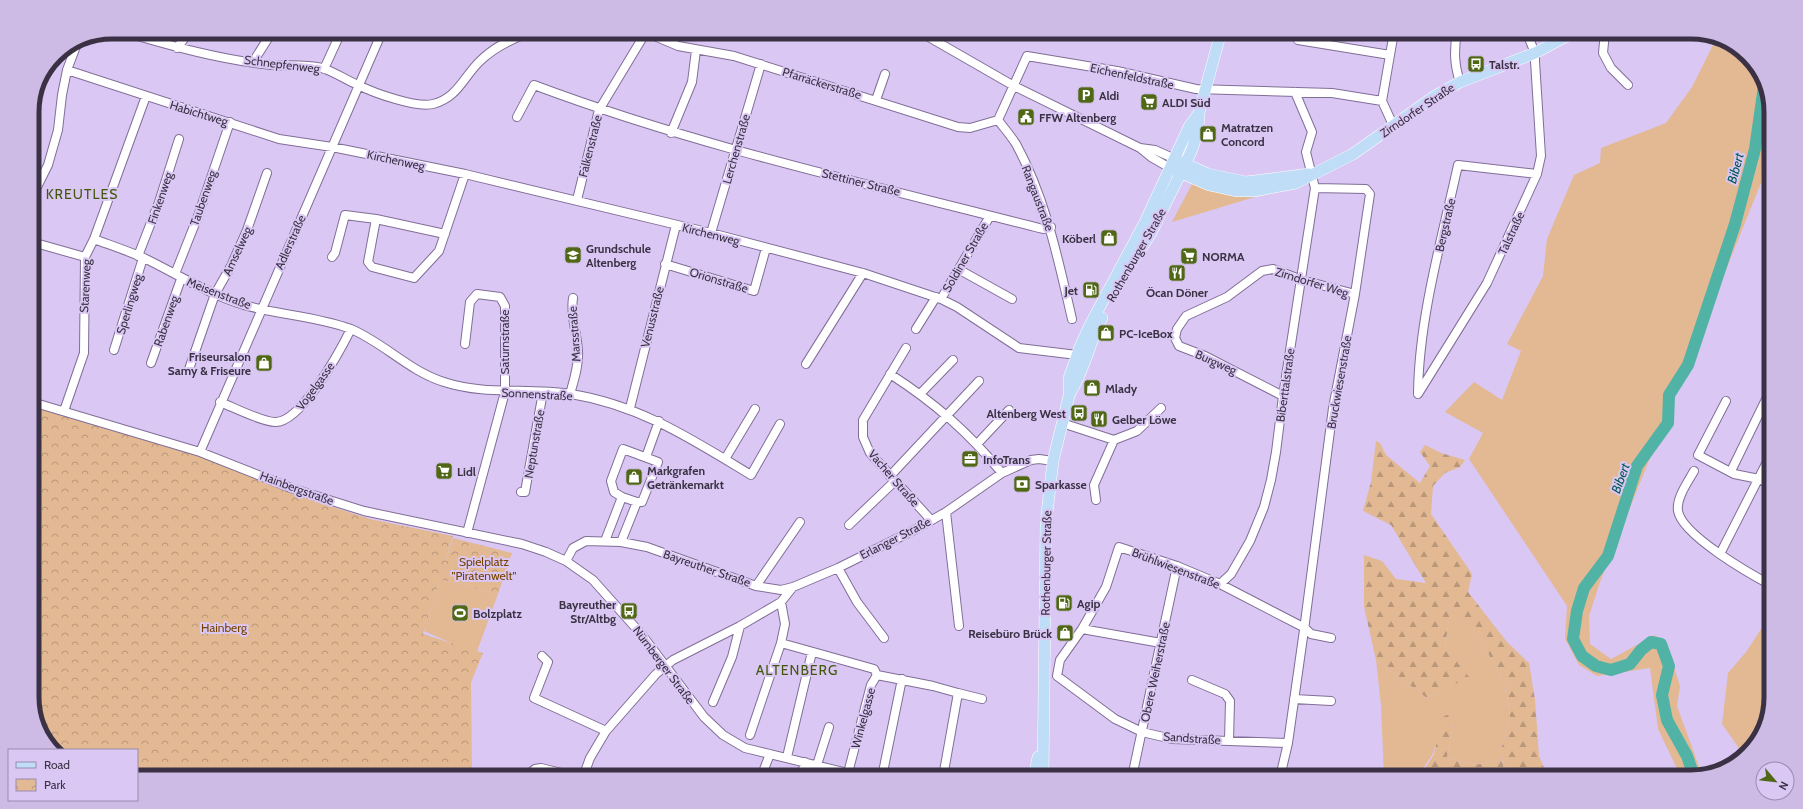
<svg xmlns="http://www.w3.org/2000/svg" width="1803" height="809" font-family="Cabin,sans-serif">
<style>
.green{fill:#e2b993}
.forest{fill:url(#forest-firs)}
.park{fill:url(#park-crowns)}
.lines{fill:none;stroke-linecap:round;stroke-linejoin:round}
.river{stroke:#51b2a6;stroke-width:12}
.minor-casing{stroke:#806e97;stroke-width:10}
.major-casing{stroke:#fff;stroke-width:12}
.minor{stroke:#fff;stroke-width:8}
.major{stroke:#bfddf6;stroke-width:11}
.labels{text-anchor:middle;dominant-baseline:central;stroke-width:4;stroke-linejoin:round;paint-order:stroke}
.street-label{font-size:12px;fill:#3a3244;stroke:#dac7f4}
.poi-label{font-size:12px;font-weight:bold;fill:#3a3244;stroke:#dac7f4;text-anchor:start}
.park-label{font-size:12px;fill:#740;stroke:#dac7f4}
.water-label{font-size:13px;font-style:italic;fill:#035b53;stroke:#dac7f4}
.quarter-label{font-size:14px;letter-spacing:1px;fill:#43580c;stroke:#dac7f4}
.rim{fill:none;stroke:#3a3244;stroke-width:5}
</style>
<defs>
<pattern id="forest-firs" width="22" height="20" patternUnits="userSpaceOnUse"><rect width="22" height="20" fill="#e2b993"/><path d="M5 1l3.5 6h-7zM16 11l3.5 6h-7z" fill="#b8977a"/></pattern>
<pattern id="park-crowns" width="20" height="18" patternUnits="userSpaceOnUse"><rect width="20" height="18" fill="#e2b993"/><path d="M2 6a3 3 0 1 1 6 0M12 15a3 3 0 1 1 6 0" fill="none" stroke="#b8977a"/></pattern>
</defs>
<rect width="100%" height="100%" fill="#dac7f4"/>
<path class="green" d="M1717 37 1722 38 1757 67 1767 96 1761 183 1600 582 1589 616 1590 644 1611 659 1655 635 1667 645 1680 686 1677 706 1701 772 1691 777H1681L1658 729 1650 668 1597 676 1579 665 1565 639 1567 606 1469 459 1483 433 1445 412 1474 382 1502 400 1521 351 1507 344 1543 276 1547 239 1574 175 1600 163 1601 148 1666 123 1692 87Z
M1192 184 1254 194 1255 197 1172 222Z
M440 579 498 594 476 654 424 631Z
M1451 605 1480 638 1506 687 1510 717 1501 750 1507 775 1511 777H1505L1502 759 1475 765 1447 757 1453 724 1435 734C1438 759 1425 758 1420 777H1384L1381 705 1376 660 1427 698 1468 677 1445 647Z
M1771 614V697L1765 728 1743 754 1722 724 1728 673 1746 652Z"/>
<path class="forest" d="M1376 441 1380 443 1386 455 1420 483 1430 466 1420 452 1425 445 1441 453 1465 460 1460 467 1445 473 1433 486 1431 514 1472 574 1468 592 1507 642 1529 663 1535 700 1539 756 1548 777H1511L1507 775 1501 750 1510 717 1506 687 1480 638 1451 606 1445 647 1469 677 1427 698 1376 660 1364 607V555L1382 561 1396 579 1426 583 1391 525 1363 511 1371 482Z
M1448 715 1453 724 1447 757 1475 765 1502 759 1505 777H1420L1434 754 1436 744 1434 734 1444 716Z"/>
<path class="park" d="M1768 97 1771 107V175H1763Z
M32 404 113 431 185 449 231 466 290 493 370 519 453 536 443 569 453 538 512 553 498 594 440 579 423 634 483 653 471 682 472 777H137V750H54L48 745 32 702Z"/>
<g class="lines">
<path class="river" d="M1694 776 1687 756 1667 720 1662 695 1669 666 1661 644 1651 642 1641 650 1630 664 1611 670 1596 666 1582 656 1573 639 1577 611 1584 588 1608 556 1637 466 1668 423 1669 395 1688 365 1735 224 1755 149 1764 86"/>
<defs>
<path id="minor" d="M124 32C171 46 222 60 271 65 288 66 305 64 322 68 335 72 346 80 358 85 374 93 416 108 433 104 457 98 463 78 479 62 494 47 511 39 531 32
M645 32 678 46 734 56 958 127 970 128 998 120
M920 32 1014 86 1140 148 1155 150 1175 159
M1457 32C1454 50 1454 64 1460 82
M1605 32 1603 53 1611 68 1628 85
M1298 40 1390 55
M177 48 189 32
M253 62 272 32
M324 69 341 32
M67 70 279 139 332 147 465 174 711 233 863 273 941 299 957 307 1019 348 1077 355
M876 100 885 74
M1382 101 1394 32
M517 117 534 85C699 147 872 185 1043 229L1051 227
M671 133 692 82 696 50
M1140 148 1151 157 1170 168
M32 197 48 165 58 130 62 95 67 70 78 41
M577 200 599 110 646 32
M376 219 445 234
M711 233 761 64
M94 239C110 245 128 251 144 258 177 274 208 294 244 305 279 315 316 316 351 329 384 343 409 371 444 382 487 396 528 387 571 394 640 405 693 440 751 475L780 424
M32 242 85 257
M138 256 159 202 179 139
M332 257 335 253 345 215 376 219 368 262 372 267 414 278 439 251 465 174
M665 264 754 291 766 248
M958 269 1012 299
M175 274 198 216 230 122
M941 299 990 216
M1072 319C1058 259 1046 199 1016 144 1011 136 1004 128 998 120L1027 56 1117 71 1196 89 1332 93 1382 101 1393 125
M916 329 936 297
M465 344 470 302 477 294 500 297 505 306V392L467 533
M906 348 863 420V437L870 453 931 520
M114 350 143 258
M151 363 181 279
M806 364 863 273
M188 372 215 294 231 266 247 230 267 173
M890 374C935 403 968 432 1002 473
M1418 393C1419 318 1442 238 1458 165L1537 174
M570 394C574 380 579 365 578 351 577 332 570 316 573 298
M920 394 953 360
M1418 394 1487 283 1537 174 1541 156 1535 61V53L1528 36 1529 32
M1283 396 1205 356 1179 346 1175 338 1177 329 1186 316 1227 297 1262 271 1273 269 1302 280 1355 294
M1726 401 1698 455 1734 474 1759 479 1771 485
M32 402 200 452 291 488 364 511 522 544 546 552 566 561 593 580 642 635 704 717 723 735 745 748 864 777
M220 402C233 407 262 422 275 422 301 423 340 351 351 329
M630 408 676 225
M64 411 84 353 85 257 94 239 146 96
M1062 423 1114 440 1137 431 1161 408
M978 443 1009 410
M200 452 382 32
M646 457 659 421
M725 459 755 409
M1694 471C1688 482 1676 498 1678 511 1682 535 1750 574 1771 585
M1731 471 1771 389
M890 476 979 381
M521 492H525L543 392
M622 497 614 492 611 481 623 449 658 462 642 502H637
M1096 500 1094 485 1114 440
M946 512 959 626
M849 525 895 481
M605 541 622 497 637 502 621 542
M1720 554 1771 454
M566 561 573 548 586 541 621 542 647 547 756 586 781 590 793 587
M838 568 857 602 884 638
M1220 584 1231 574 1250 541 1264 507 1271 480 1276 452 1283 396 1315 188 1306 152 1312 132 1295 92
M756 586 800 522
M1082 629 1161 643
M781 643 874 669 877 675
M542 656 548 662 534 698 606 731
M1192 680 1225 694 1230 701 1229 741
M958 693 982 699
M1294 699 1331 701
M713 702 732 657 740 626
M750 735 781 643 785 624 781 602
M1288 743 1172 739 1142 732 1115 719 1057 676 1060 660 1082 629 1106 587 1119 547 1177 566 1220 584 1305 628 1311 634 1331 638
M787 757 812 652
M817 765 829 727
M848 773 871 685 877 675 933 686 958 693 943 777
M525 777 535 769 541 768 578 777
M583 777 590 758 606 731 656 674 673 660 740 626 781 602 793 587 838 568 918 528 946 512 1002 473 1031 460 1039 459 1053 461
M761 777 770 754
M801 777 805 762
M882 777 902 679
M1132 777 1177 566
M1280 777 1288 743 1304 630 1333 408 1355 294 1370 194 1366 189 1315 188"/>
<path id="major" d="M1179 161 1208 174 1246 182 1309 174
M1170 168 1209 185 1236 191H1254L1296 183 1353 154 1435 96 1460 82 1535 53 1574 32
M1120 281 1151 233 1191 152 1198 131 1199 113 1221 32
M1069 395C1084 372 1089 343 1102 318
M1034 777 1038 757
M1043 777 1046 522 1053 461 1069 396V378L1080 347 1089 327 1145 222 1189 127 1199 113"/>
</defs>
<use href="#minor" class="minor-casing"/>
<use href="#major" class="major-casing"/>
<use href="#minor" class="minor"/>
<use href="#major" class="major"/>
</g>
<defs>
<symbol id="bus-square" viewBox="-11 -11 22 22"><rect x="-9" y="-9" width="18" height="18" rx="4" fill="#506716" stroke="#dac7f4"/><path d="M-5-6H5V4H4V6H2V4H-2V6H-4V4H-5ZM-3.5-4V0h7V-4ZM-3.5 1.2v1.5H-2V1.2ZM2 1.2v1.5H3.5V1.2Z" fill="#fff"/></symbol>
<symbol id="parking-square" viewBox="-11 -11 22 22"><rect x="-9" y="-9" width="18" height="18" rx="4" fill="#506716" stroke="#dac7f4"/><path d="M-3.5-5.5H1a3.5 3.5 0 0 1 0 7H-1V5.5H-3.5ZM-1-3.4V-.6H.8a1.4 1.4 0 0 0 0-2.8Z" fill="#fff"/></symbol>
<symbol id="supermarket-square" viewBox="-11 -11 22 22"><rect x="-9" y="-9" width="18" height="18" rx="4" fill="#506716" stroke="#dac7f4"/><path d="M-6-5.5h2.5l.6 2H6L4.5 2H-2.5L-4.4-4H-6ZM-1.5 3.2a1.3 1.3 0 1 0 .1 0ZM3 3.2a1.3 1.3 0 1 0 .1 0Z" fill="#fff"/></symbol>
<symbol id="civic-square" viewBox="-11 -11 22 22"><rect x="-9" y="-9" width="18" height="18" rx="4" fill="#506716" stroke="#dac7f4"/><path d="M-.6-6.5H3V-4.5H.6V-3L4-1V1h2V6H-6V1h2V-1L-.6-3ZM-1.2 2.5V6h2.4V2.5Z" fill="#fff"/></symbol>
<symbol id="shop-square" viewBox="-11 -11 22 22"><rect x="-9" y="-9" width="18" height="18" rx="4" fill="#506716" stroke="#dac7f4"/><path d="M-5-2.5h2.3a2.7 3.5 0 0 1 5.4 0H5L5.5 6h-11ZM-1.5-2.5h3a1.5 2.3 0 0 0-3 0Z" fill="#fff"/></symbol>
<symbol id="school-square" viewBox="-11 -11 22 22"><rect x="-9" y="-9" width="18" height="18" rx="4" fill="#506716" stroke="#dac7f4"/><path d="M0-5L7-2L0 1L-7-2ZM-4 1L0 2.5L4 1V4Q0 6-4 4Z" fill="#fff"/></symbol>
<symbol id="restaurant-square" viewBox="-11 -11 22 22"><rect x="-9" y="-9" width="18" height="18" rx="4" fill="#506716" stroke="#dac7f4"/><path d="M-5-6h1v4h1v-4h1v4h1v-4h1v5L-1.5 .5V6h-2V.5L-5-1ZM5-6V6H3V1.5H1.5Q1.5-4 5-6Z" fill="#fff"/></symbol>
<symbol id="fuel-square" viewBox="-11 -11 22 22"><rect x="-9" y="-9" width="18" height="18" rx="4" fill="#506716" stroke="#dac7f4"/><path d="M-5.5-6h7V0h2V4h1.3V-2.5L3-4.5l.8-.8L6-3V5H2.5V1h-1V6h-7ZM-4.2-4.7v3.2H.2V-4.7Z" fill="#fff"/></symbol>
<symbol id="office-square" viewBox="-11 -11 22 22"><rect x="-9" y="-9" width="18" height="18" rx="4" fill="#506716" stroke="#dac7f4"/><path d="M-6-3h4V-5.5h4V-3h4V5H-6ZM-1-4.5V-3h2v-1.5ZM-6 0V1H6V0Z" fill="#fff"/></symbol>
<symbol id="bank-square" viewBox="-11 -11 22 22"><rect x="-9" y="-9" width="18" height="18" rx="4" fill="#506716" stroke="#dac7f4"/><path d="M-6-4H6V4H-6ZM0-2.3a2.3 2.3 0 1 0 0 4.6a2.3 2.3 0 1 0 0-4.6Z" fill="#fff"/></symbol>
<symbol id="stadium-square" viewBox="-11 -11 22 22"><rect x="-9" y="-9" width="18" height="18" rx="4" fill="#506716" stroke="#dac7f4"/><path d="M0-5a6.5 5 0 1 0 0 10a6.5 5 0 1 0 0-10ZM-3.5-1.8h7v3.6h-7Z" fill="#fff"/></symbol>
</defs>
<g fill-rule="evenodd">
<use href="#bus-square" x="1466" y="54" width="20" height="20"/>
<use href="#parking-square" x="1076" y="85" width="20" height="20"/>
<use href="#supermarket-square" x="1139" y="92" width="20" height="20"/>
<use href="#civic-square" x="1016" y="107" width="20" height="20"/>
<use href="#shop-square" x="1198" y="124" width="20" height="20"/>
<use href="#shop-square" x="1099" y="228" width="20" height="20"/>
<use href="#school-square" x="563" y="245" width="20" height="20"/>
<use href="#supermarket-square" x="1179" y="246" width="20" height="20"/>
<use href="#restaurant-square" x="1167" y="263" width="20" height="20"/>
<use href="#fuel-square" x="1081" y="280" width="20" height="20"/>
<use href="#shop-square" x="1096" y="323" width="20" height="20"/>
<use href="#shop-square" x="254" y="353" width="20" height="20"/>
<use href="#shop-square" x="1082" y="378" width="20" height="20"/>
<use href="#bus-square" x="1069" y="403" width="20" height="20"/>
<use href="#restaurant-square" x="1089" y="409" width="20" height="20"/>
<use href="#office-square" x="960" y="449" width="20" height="20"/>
<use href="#supermarket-square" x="434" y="461" width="20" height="20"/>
<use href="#shop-square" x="624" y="467" width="20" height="20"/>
<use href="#bank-square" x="1012" y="474" width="20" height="20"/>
<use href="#fuel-square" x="1054" y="593" width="20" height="20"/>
<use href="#bus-square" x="619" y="601" width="20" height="20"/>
<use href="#stadium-square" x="450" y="603" width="20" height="20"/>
<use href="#shop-square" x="1055" y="623" width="20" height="20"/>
</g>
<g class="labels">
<g class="street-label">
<text transform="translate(282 64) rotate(7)">Schnepfenweg</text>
<text transform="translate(1132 76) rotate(12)">Eichenfeldstraße</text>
<text transform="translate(822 83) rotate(17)">Pfarräckerstraße</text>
<text transform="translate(1417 110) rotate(-34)">Zirndorfer Straße</text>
<text transform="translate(199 113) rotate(17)">Habichtweg</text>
<text transform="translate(590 146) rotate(-76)">Falkenstraße</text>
<text transform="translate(736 149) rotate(-74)">Lerchenstraße</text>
<text transform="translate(396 160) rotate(12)">Kirchenweg</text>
<text transform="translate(861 182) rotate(14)">Stettiner Straße</text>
<text transform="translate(160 198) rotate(-71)">Finkenweg</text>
<text transform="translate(203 198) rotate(-71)">Taubenweg</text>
<text transform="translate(1038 198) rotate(69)">Rangaustraße</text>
<text transform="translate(1445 225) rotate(-77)">Bergstraße</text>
<text transform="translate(1511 233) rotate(-65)">Talstraße</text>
<text transform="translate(711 234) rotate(14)">Kirchenweg</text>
<text transform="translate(290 242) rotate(-66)">Adlerstraße</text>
<text transform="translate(237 251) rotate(-65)">Amselweg</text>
<text transform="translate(1136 255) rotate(-60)">Rothenburger Straße</text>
<text transform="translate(965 257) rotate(-60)">Soldiner Straße</text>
<text transform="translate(719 280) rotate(17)">Orionstraße</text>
<text transform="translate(1312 282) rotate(17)">Zirndorfer Weg</text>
<text transform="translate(85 286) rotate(-87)">Starenweg</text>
<text transform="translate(219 293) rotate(21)">Meisenstraße</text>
<text transform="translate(129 304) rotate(-73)">Sperlingweg</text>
<text transform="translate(652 317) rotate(-76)">Venusstraße</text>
<text transform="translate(166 321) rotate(-71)">Rabenweg</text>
<text transform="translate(574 334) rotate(-94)">Marsstraße</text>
<text transform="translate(504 342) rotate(-90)">Saturnstraße</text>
<text transform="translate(1216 362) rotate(24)">Burgweg</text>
<text transform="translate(1339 382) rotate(-80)">Bruckwiesenstraße</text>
<text transform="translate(1285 385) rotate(-82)">Biberttalstraße</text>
<text transform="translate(315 386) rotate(-54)">Vogelgasse</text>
<text transform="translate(537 394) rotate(3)">Sonnenstraße</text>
<text transform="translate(534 444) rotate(-80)">Neptunstraße</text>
<text transform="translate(894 478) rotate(49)">Vacher Straße</text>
<text transform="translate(297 488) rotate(20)">Hainbergstraße</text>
<text transform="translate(895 538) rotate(-27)">Erlanger Straße</text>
<text transform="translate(1046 563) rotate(-89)">Rothenburger Straße</text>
<text transform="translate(707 568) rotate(19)">Bayreuther Straße</text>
<text transform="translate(1176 568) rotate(21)">Brühlwiesenstraße</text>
<text transform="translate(664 665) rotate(53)">Nürnberger Straße</text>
<text transform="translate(1155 672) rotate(-78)">Obere Weiherstraße</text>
<text transform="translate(863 718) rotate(-75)">Winkelgasse</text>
<text transform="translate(1192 738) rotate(4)">Sandstraße</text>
</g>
<g class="poi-label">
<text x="1489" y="64">Talstr.</text>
<text x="1099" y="95">Aldi</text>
<text x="1162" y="102">ALDI Süd</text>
<text x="1039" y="117">FFW Altenberg</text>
<text x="1221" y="127">Matratzen<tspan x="1221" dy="14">Concord</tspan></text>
<text x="1096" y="238" text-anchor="end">Köberl</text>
<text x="586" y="248">Grundschule<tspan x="586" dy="14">Altenberg</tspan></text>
<text x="1202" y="256">NORMA</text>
<text x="1078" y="290" text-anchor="end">Jet</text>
<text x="1177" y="292" text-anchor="middle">Öcan Döner</text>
<text x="1119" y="333">PC-IceBox</text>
<text x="251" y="356" text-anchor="end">Friseursalon<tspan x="251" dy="14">Samy &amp; Friseure</tspan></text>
<text x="1105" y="388">Mlady</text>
<text x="1066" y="413" text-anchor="end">Altenberg West</text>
<text x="1112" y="419">Gelber Löwe</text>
<text x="983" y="459">InfoTrans</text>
<text x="647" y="470">Markgrafen<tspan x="647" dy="14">Getränkemarkt</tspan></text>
<text x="457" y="471">Lidl</text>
<text x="1035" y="484">Sparkasse</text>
<text x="1077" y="603">Agip</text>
<text x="616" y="604" text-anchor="end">Bayreuther<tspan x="616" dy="14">Str/Altbg</tspan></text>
<text x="473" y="613">Bolzplatz</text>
<text x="1052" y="633" text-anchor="end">Reisebüro Brück</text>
</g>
<g class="park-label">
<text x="484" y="561">Spielplatz<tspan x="484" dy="14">"Piratenwelt"</tspan></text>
<text x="224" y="627">Hainberg</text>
</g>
<g class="water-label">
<text transform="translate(1735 168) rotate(-75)">Bibert</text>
<text transform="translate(1620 478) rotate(-70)">Bibert</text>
</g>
<g class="quarter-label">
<text x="82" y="194">KREUTLES</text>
<text x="797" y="670">ALTENBERG</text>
</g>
</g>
<path d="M0 0H1803V809H0ZM112 39H1691A73 73 0 0 1 1764 112V697A73 73 0 0 1 1691 770H112A73 73 0 0 1 39 697V112A73 73 0 0 1 112 39Z" fill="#cdbbe6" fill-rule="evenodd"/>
<path class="rim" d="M112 39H1691A73 73 0 0 1 1764 112V697A73 73 0 0 1 1691 770H112A73 73 0 0 1 39 697V112A73 73 0 0 1 112 39Z"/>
<rect x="8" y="749" width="130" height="52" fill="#dac7f4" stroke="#9a8bae"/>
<rect x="16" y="762" width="20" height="6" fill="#bfddf6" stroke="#9a8bae"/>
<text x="44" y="769" font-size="12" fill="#3a3244">Road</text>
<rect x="16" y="779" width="20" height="12" fill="url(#park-crowns)" stroke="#9a8bae"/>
<text x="44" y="789" font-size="12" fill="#3a3244">Park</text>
<g transform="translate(1775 781) rotate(118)"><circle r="19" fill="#dac7f4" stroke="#9a8bae"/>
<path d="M0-3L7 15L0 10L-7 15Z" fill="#506716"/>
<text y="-6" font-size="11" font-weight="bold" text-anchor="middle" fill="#3a3244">N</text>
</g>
</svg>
